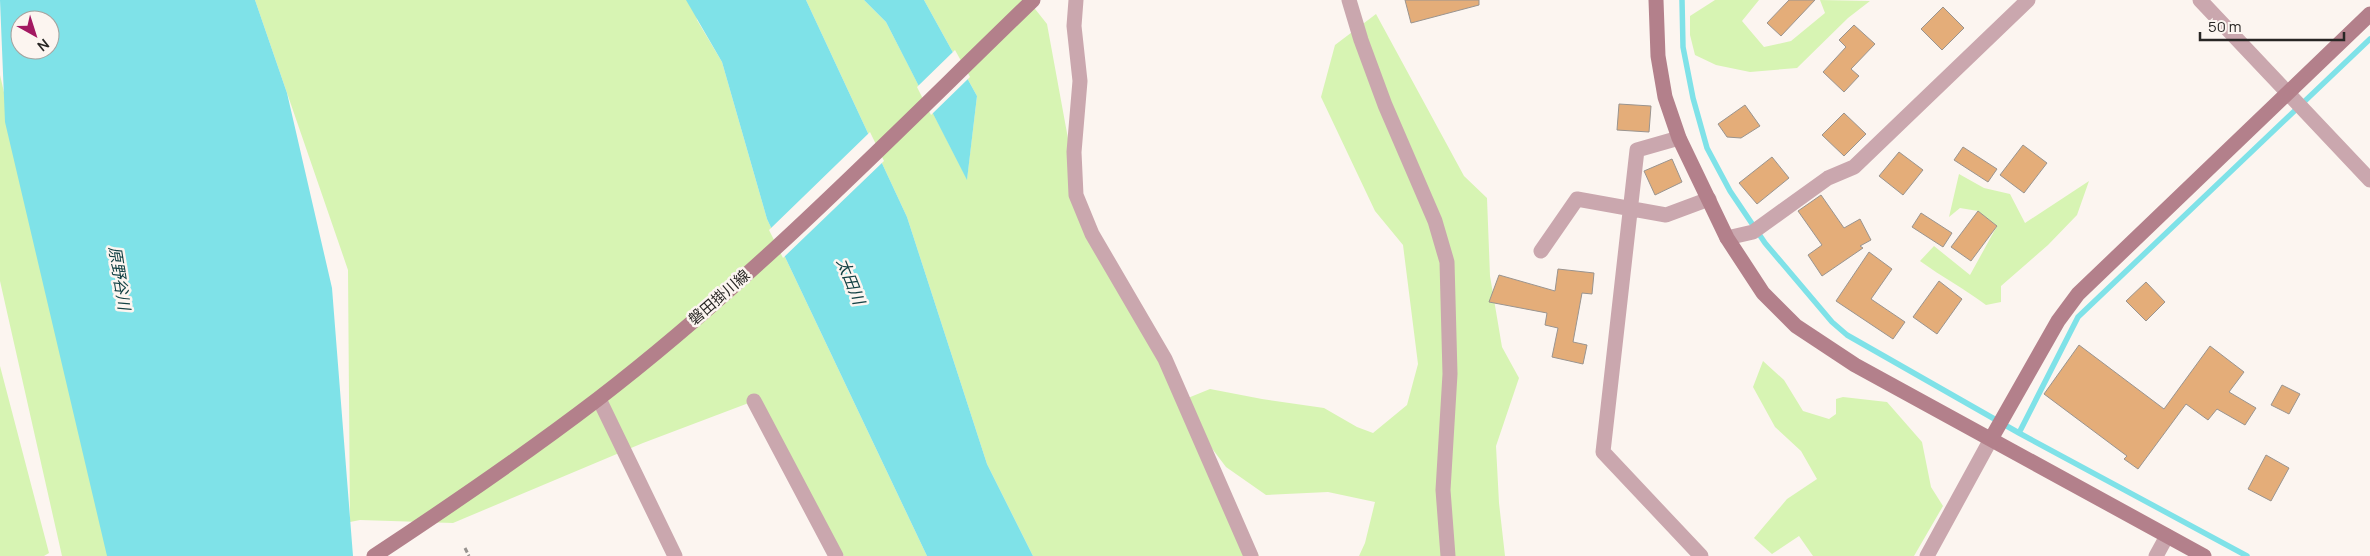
<svg xmlns="http://www.w3.org/2000/svg" width="2370" height="556" font-family="Manrope,'Noto Sans JP',sans-serif">
<style>
.green{fill:#d7f4b3}
.water{fill:#7fe2e8;fill-rule:evenodd}
.pier{fill:#fcf5f0}
.lines{fill:none;stroke-linecap:round;stroke-linejoin:round}
.stream{stroke:#7fe2e8;stroke-width:5.5}
.building{fill:#e4ad79;stroke:#9a948f}
.path{stroke:#97928f;stroke-width:3;stroke-dasharray:5 2.5;stroke-linecap:butt}
.street{stroke:#caa7ae;stroke-width:15}
.secondary{stroke:#b3808b;stroke-width:15}
.labels{text-anchor:middle;dominant-baseline:central;stroke-width:5;stroke-linejoin:round;paint-order:stroke}
.street-label{font-size:15px;fill:#282624;stroke:#fcf5f0}
.water-label{font-size:16px;font-style:italic;fill:#144245;stroke:#fcf5f0}
</style>
<rect width="100%" height="100%" fill="#fcf5f0"/>
<path class="green" d="M255 0H694L697 20 722 62 767 219 927 556H844L754 401 643 443 453 523 360 520 350 522 348 270Z
M806 0H864L886 22 967 179 977 96 924 0H1028L1047 24 1080 204 1259 556H1033L987 464 907 217Z
M1715 0H1759L1742 21 1764 47 1791 41 1825 13 1820 0 1870 1 1848 18 1797 68 1750 72 1716 65 1695 55 1690 35V16Z
M1376 14 1464 176 1487 198 1490 276 1502 347 1519 378 1496 446 1499 503 1505 556H1359L1365 543 1375 502 1328 492 1266 495 1226 467 1192 422 1183 400 1210 389 1262 399 1324 408 1357 427 1373 433 1407 405 1418 364 1403 245 1375 211 1321 97 1335 45Z
M0 75 111 556H62L0 281Z
M1959 174 1984 188 2010 194 2025 223 2089 181 2077 215 2048 245 2001 286V302L1986 305C1965 289 1942 277 1920 261L1934 246 1970 275 1997 226 1978 211 1960 208 1949 217Z
M1763 361 1784 380 1803 411 1829 419 1836 414V399L1843 397 1887 402 1922 442 1931 487 1943 506 1914 556H1813L1799 536 1772 554 1754 538 1787 499 1817 479 1801 451 1775 427 1753 387Z
M0 366 49 553 44 556H0Z"/>
<path class="water" d="M0 0H255L287 93 332 288 353 556H107L5 122ZM20 20H50V50H20Z
M686 0H806L907 217 987 464 1033 556H927L767 219 722 62Z
M864 0H924L977 96 967 180 886 22Z"/>
<path class="pier" d="M955 50 970 77 931 115 917 87Z
M870 132 884 161 783 258 769 230Z"/>
<g class="lines">
<path class="stream" d="M1682 0 1683 47 1693 98 1707 148 1730 191 1765 243 1832 322 1847 335 2019 433 2247 556
M2019 433 2078 317 2370 39"/>
</g>
<path class="building" d="M1405 0H1479V5L1411 23Z
M1789 0H1815L1781 36 1767 23Z
M1943 7 1964 28 1942 50 1921 29Z
M1854 25 1875 44 1851 69 1859 76 1844 92 1823 72 1846 47 1839 40Z
M1619 104 1651 106 1649 132 1617 130Z
M1745 105 1760 126 1741 138 1727 137 1718 124Z
M1844 113 1866 134 1844 156 1822 135Z
M2023 145 2047 163 2024 193 2000 175Z
M1963 147 1997 169 1988 182 1954 160Z
M1899 152 1923 170 1903 195 1879 176Z
M1772 157 1789 178 1757 204 1739 183Z
M1672 159 1682 182 1655 195 1644 171Z
M1821 195 1844 228 1860 219 1871 240 1860 246 1863 248 1822 276 1808 255 1822 245 1798 211Z
M1978 211 1997 226 1971 261 1951 247Z
M1921 213 1952 233 1943 247 1912 227Z
M1869 252 1892 269 1871 299 1905 322 1893 339 1836 301Z
M1558 269 1594 273 1592 294 1582 293 1573 342 1587 345 1583 364 1552 357 1558 328 1545 325 1547 313 1489 302 1499 275 1555 291Z
M1939 281 1962 299 1937 334 1913 317Z
M2146 282 2165 302 2146 321 2126 301Z
M2079 345 2164 409 2210 346 2244 372 2229 392 2256 408 2245 425 2217 409 2208 420 2186 404 2138 469 2124 459 2127 456 2044 394Z
M2282 385 2300 394 2289 414 2271 405Z
M2266 455 2289 468 2271 501 2248 489Z"/>
<g class="lines">
<path class="path" d="M465 548 469 556"/>
<path class="street" d="M1076 0 1074 26 1080 81 1074 152 1076 195 1092 234 1165 359 1251 556
M1349 0 1361 40 1385 105 1435 221 1447 262 1450 374 1443 490 1448 556
M2200 0 2370 180
M1679 138 1637 150 1603 452 1701 556
M1727 238 1753 232 1828 178 1854 167 2028 0
M1541 251 1577 199 1666 215 1709 199
M599 399 675 556
M754 401 836 556
M1927 556 1991 439
M2156 556 2167 536"/>
<path class="secondary" d="M1656 0 1658 56 1665 97 1679 138 1727 238 1763 293 1796 326 1855 365 2204 556
M1991 439 2058 321 2078 294 2370 14
M374 556C450 506 526 454 598 399 754 279 892 136 1033 0"/>
</g>
<g class="labels">
<g class="street-label">
<text transform="translate(719 297) rotate(-41)">磐田掛川線</text>
</g>
<g class="water-label">
<text transform="translate(120 278) rotate(81)">原野谷川</text>
<text transform="translate(851 281) rotate(68)">太田川</text>
</g>
</g>
<g transform="translate(35 35) rotate(141)"><circle r="24" fill="#fcf5f0" stroke="#a7a29e"/>
<path d="M0-4L9 19L0 12L-9 19Z" fill="#a31962"/>
<text y="-8" font-size="14" font-weight="bold" text-anchor="middle" fill="#282624">N</text>
</g>
<path d="M2200 32v8h144v-8" fill="none" stroke="#282624" stroke-width="2.5"/>
<text x="2208" y="32" font-size="15" fill="#282624" stroke="#fcf5f0" stroke-width="4" paint-order="stroke">50 m</text>
</svg>
